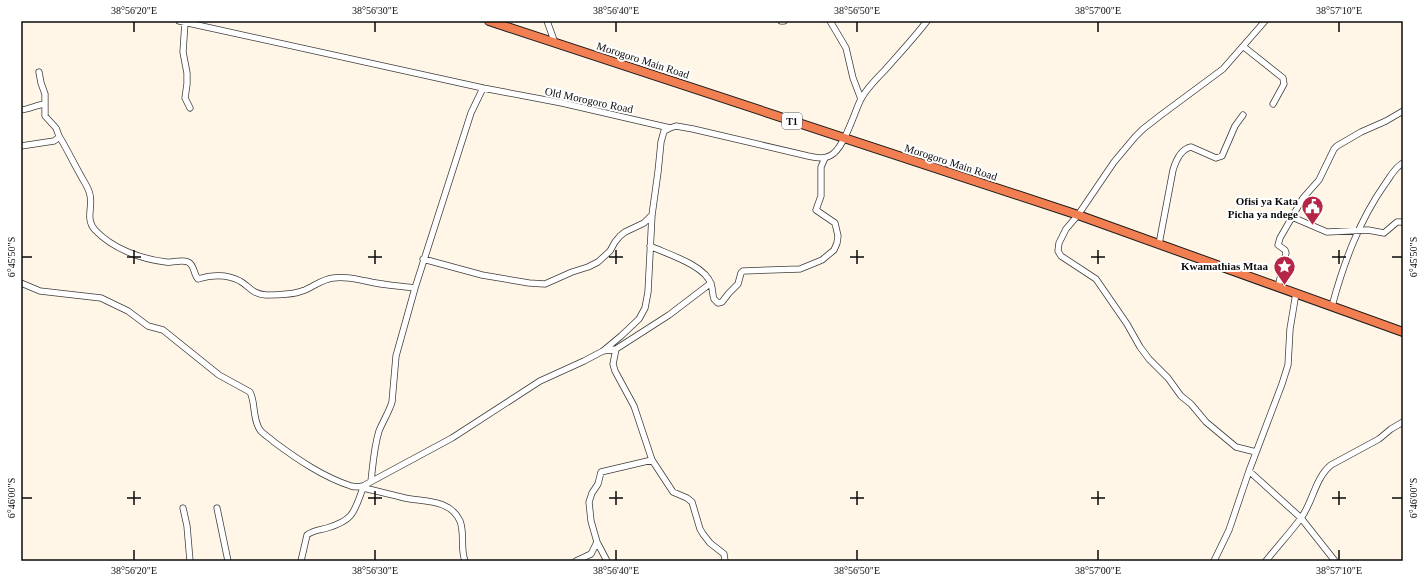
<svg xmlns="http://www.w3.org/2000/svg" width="1424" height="582" font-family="Georgia,serif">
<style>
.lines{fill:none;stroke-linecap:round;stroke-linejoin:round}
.minor-casing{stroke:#3d3d3d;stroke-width:7}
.highway-casing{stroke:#1b1b1b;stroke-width:10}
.minor{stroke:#fff;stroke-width:5.5}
.highway{stroke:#f17f52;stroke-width:8}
.ticks{fill:none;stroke:#0a0a0a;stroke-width:1.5}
.labels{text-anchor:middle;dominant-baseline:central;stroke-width:4;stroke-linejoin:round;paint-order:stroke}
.shield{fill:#fff;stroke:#545454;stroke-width:1}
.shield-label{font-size:10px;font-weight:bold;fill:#0a0a0a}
.street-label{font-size:11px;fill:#0a0a0a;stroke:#fff}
.poi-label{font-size:11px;font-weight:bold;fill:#0a0a0a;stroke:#fff;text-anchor:end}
.neatline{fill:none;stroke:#0a0a0a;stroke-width:1.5}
.ticks-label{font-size:10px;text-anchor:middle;fill:#0a0a0a}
</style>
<rect width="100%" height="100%" fill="#fff6e7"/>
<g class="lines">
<defs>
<path id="minor" d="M179 21 483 88 562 103 670 128 676 126 693 129 808 156C818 158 826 160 834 153 845 144 854 114 860 101 865 90 876 79 885 70 899 54 914 38 927 21
M547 21 555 43
M781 21H784
M830 21 846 48 853 78 861 99
M185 22 183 52 187 73V84L185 98 190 108
M1244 47 1283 78 1284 84 1273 104
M21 110C30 109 36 105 45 104
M59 136C67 149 73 162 81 176 84 182 89 188 90 195 93 207 85 219 95 230 113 249 141 259 166 262 173 263 181 259 188 262 195 265 193 274 198 279 211 275 227 274 240 281 250 287 252 294 266 295 278 295 293 295 305 290 314 286 323 279 333 278 345 276 355 279 366 281 382 285 399 286 415 288
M21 146 54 141 58 138 59 136 56 128 45 116V94L41 83 39 72
M1292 217 1327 232 1368 230 1384 233 1397 222H1403
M1159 244 1173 170C1176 160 1181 149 1191 147L1216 158 1222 156 1235 126 1243 115
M650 246C667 254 705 265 711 284 713 289 712 294 714 299L718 303 722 302 729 293 738 284 741 273 743 271 800 269 822 260 834 250 837 243 838 236 835 223 816 210 821 196V167L825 158
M423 259 482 275 529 283 545 284 572 272 588 267 598 262 610 251 615 242 620 236 625 232 644 223 652 215
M21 283 40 291 101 298 128 311 148 326 163 330 219 375 250 392C256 404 252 418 260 430 264 435 270 438 274 442 297 459 323 477 351 486 355 487 359 487 363 486L452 438 540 381 584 361 603 351 621 336 639 319 645 308 648 292 652 215 658 172 661 142 664 131 670 128
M1278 287 1286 253 1285 250 1278 245 1280 238 1303 198 1319 180 1334 149 1337 146 1361 132 1386 121 1403 111
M1332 306C1344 262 1359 221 1385 184 1391 176 1394 168 1403 163
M616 349 613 364 615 371 634 406 652 460 673 492 687 498 692 502 700 529 703 534 710 543 724 554 725 561
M603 351 616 349 669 315 711 283
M1256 452 1236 447 1206 422 1191 404 1181 396 1168 378 1149 359 1140 347 1127 324 1096 279 1061 256 1058 251 1059 243 1066 229 1078 215 1114 162 1135 137 1143 129 1161 115 1223 69 1265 21
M1249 471 1301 518 1335 561
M371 481C373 464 374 447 379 431 383 421 389 412 392 402L396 356 415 288 471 113 483 88
M360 487C375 491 390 494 405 498 424 502 450 499 460 521 465 534 460 548 465 561
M183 508 187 526 190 561
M217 508 228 561
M597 542 607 561
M301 561 307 535C313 530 320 530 327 528 354 520 354 512 363 488
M576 561 591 554 597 542 591 521 589 502 592 493 598 484 601 472 652 460
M1214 561 1229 530 1249 471 1282 384 1288 365 1290 329 1296 293
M1266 561C1277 547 1290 533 1301 518 1313 502 1315 478 1331 465L1379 439 1391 429 1403 422"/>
<path id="highway" d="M489 21 1078 215 1403 332"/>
</defs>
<use href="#minor" class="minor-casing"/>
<use href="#highway" class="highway-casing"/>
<use href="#minor" class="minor"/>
<use href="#highway" class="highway"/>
</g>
<path class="ticks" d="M134 22V32M375 22V32M616 22V32M857 22V32M1098 22V32M1339 22V32M134 250V264M375 250V264M616 250V264M857 250V264M1098 250V264M1339 250V264M22 257H32M127 257H141M368 257H382M609 257H623M850 257H864M1091 257H1105M1332 257H1346M1392 257H1402M134 491V505M375 491V505M616 491V505M857 491V505M1098 491V505M1339 491V505M22 498H32M127 498H141M368 498H382M609 498H623M850 498H864M1091 498H1105M1332 498H1346M1392 498H1402M134 550V560M375 550V560M616 550V560M857 550V560M1098 550V560M1339 550V560"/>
<defs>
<symbol id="civic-pin" viewBox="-11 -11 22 30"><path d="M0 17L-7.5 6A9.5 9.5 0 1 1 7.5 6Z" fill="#b52646" stroke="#fff"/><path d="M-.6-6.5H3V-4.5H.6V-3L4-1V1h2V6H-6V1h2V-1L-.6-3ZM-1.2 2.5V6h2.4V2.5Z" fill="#fff"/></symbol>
<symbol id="sight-pin" viewBox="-11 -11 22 30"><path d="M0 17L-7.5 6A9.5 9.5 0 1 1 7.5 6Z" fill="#b52646" stroke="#fff"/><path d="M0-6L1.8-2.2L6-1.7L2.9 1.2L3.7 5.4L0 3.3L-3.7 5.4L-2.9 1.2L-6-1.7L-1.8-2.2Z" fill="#fff"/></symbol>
</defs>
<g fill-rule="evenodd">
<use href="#civic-pin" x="1300" y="194" width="25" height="34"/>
<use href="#sight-pin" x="1272" y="254" width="25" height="34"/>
</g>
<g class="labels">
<rect class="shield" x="782" y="113" width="20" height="16" rx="3"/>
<g class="shield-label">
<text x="792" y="121">T1</text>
</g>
<g class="street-label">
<text transform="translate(643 60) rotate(18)">Morogoro Main Road</text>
<text transform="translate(589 100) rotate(12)">Old Morogoro Road</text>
<text transform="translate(951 162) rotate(18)">Morogoro Main Road</text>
</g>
<g class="poi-label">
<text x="1298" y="201">Ofisi ya Kata<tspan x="1298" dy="13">Picha ya ndege</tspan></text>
<text x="1268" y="266">Kwamathias Mtaa</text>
</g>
</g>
<rect width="1424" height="582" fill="none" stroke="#ffffff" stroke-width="44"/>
<rect x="22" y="22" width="1380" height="538" class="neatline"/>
<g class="ticks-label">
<text x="134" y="14">38°56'20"E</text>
<text x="375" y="14">38°56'30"E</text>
<text x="616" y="14">38°56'40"E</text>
<text x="857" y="14">38°56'50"E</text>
<text x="1098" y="14">38°57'00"E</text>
<text x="1339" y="14">38°57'10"E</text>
<text transform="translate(11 257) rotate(-90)" y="4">6°45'50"S</text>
<text transform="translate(1413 257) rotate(-90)" y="4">6°45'50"S</text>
<text transform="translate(11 498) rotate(-90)" y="4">6°46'00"S</text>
<text transform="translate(1413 498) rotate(-90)" y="4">6°46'00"S</text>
<text x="134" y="574">38°56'20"E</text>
<text x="375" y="574">38°56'30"E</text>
<text x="616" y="574">38°56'40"E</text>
<text x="857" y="574">38°56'50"E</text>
<text x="1098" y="574">38°57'00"E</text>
<text x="1339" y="574">38°57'10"E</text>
</g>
</svg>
